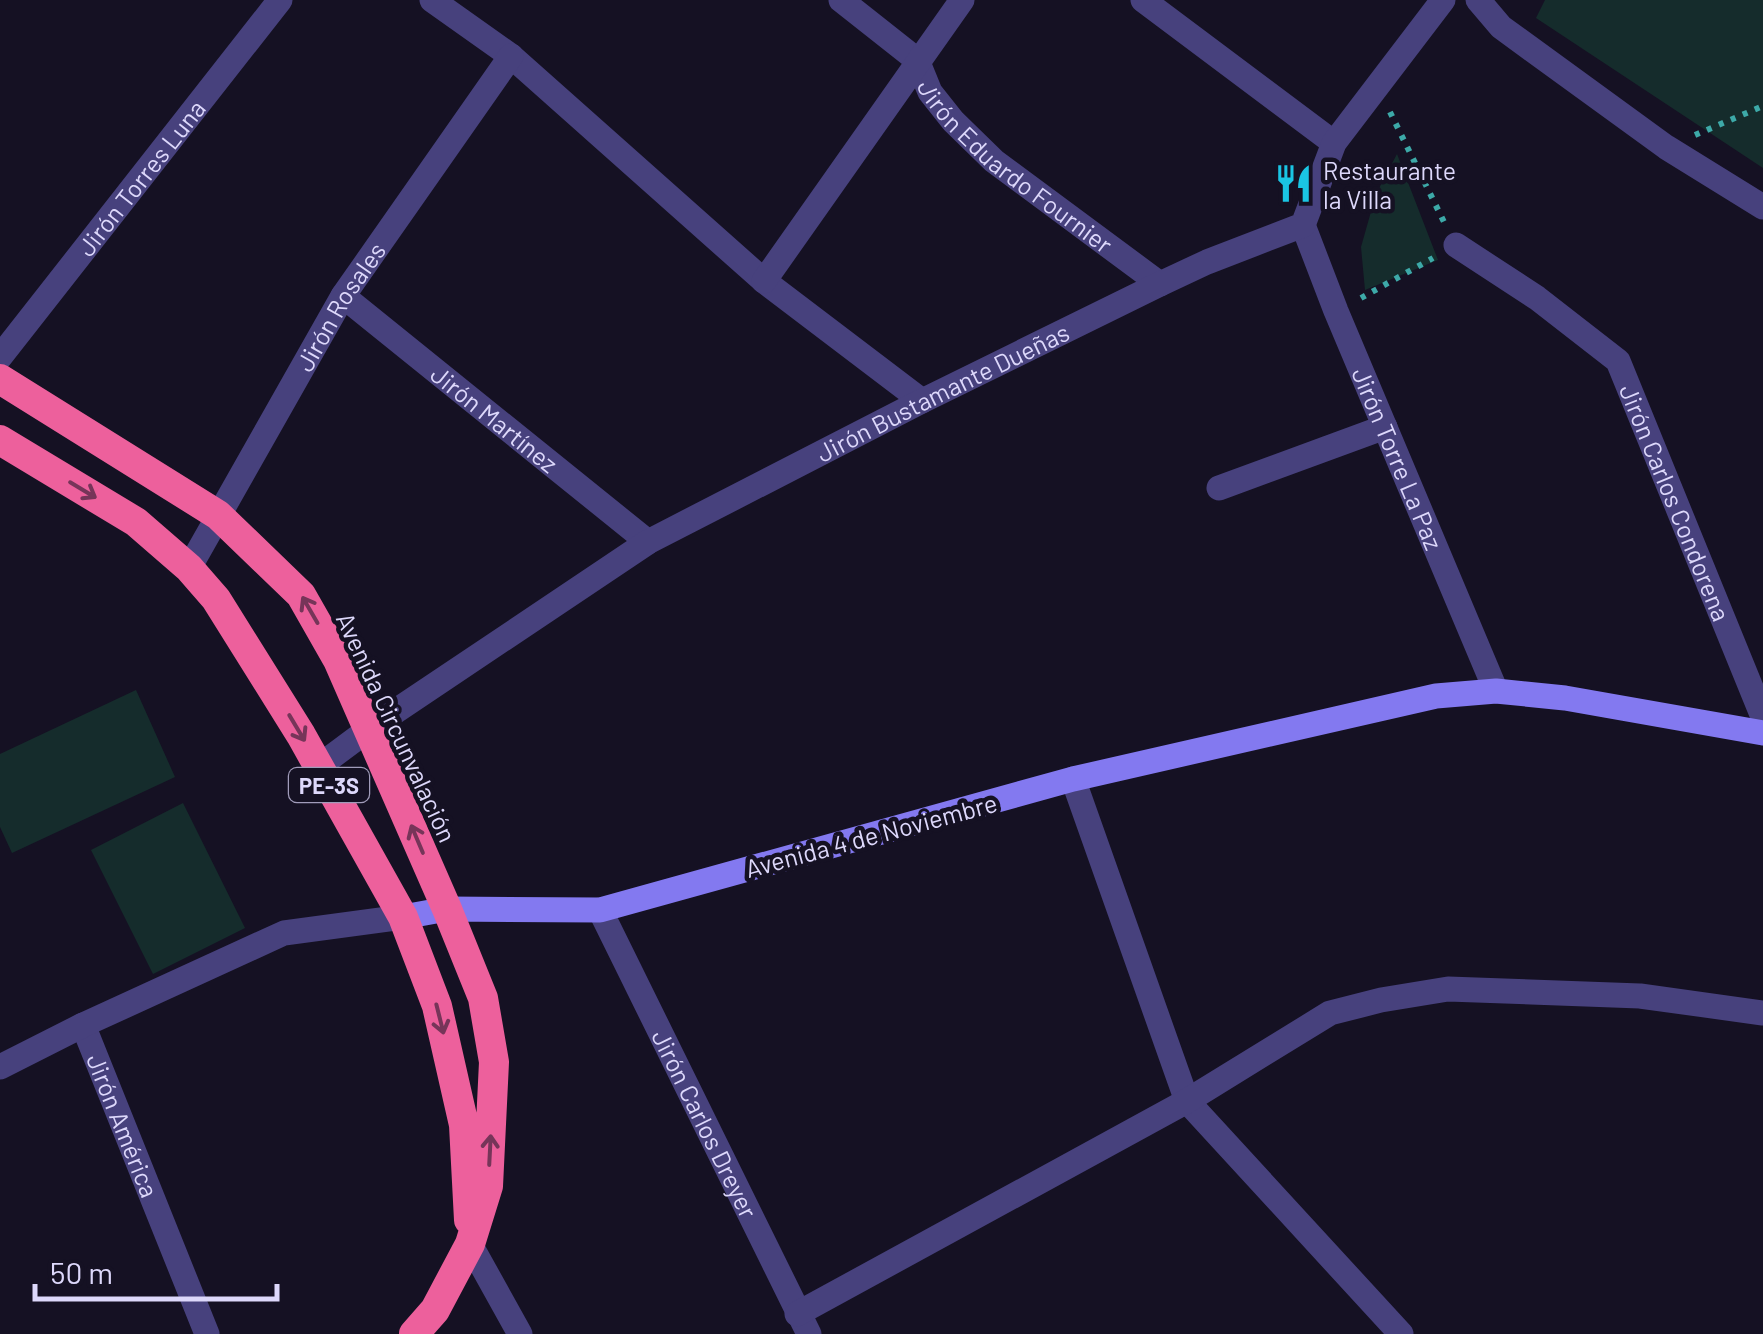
<svg xmlns="http://www.w3.org/2000/svg" width="1763" height="1334" font-family="Barlow,sans-serif">
<style>
.green{fill:#152c2c}
.lines{fill:none;stroke-linecap:round;stroke-linejoin:round}
.path{stroke:#3da9a8;stroke-width:6;stroke-dasharray:5 8;stroke-linecap:butt}
.street{stroke:#47417d;stroke-width:25}
.secondary{stroke:#8379f0;stroke-width:25}
.highway{stroke:#ed609c;stroke-width:30}
.oneway{stroke:#763559}
.labels{text-anchor:middle;dominant-baseline:central;stroke-width:9;stroke-linejoin:round;paint-order:stroke}
.shield{fill:#151123;stroke:#a19cba;stroke-width:2.5}
.shield-label{font-size:22px;font-weight:bold;fill:#ddd8fb}
.street-label{font-size:25px;fill:#ddd8fb;stroke:#151123}
.poi-label{font-size:25px;fill:#ddd8fb;stroke:#151123;text-anchor:start}
</style>
<rect width="100%" height="100%" fill="#151123"/>
<path class="green" d="M1545 0H1763V168L1536 18Z
M1397 154 1438 260 1365 290 1361 247 1376 194Z
M136 690 175 777 12 853 0 827V754Z
M183 803 245 928 153 974 91 850Z"/>
<g class="lines">
<path class="path" d="M1390 112 1444 222
M1695 135 1763 106
M1361 298 1433 258"/>
<g class="street">
<path d="M432 0 511 56 764 281 922 401"/>
<path id="s1" d="M841 0 917 60 930 92 953 121 994 161 1160 284"/>
<path d="M1143 0 1334 143"/>
<path d="M1478 0 1501 27 1666 147 1763 207"/>
<path id="s2" d="M1303 225 1336 311 1496 691"/>
<path id="s3" d="M1456 245 1537 298 1618 361 1763 717"/>
<path d="M764 281 962 0"/>
<path id="s4" d="M343 296 648 542"/>
<path id="s5" d="M0 357 280 0"/>
<path d="M1219 488 1385 427"/>
<path id="s6" d="M189 568 343 296 511 56"/>
<path id="s7" d="M318 767 369 729 648 542 922 401 1160 284 1207 262 1303 225 1334 143 1443 0"/>
<path d="M1073 779 1187 1101 1401 1334"/>
<path id="s8" d="M600 910 809 1334"/>
<path id="s9" d="M83 1025 207 1334"/>
<path d="M0 1067 83 1025 284 933 403 917"/>
<path d="M470 1244 520 1334"/>
<path d="M797 1314 1187 1101 1330 1013 1381 1000 1448 989 1640 996 1763 1013"/>
</g>
<path class="secondary" d="M403 917 447 909 600 910 1073 779 1436 696 1496 691 1565 698 1763 733"/>
<path class="highway" d="M0 379 218 515 301 595 338 660 447 909 483 998 494 1062 488 1186 470 1244 435 1310 414 1334
M0 440 136 522 189 568 216 599 301 735 403 917 437 1006 464 1125 469 1220"/>
</g>
<defs><path id="oneway-shaft" d="M-6 0H5M1.5-3L5.5 0L1.5 3" fill="none" stroke-width="1.6" stroke-linecap="round" stroke-linejoin="round" transform="scale(2.5)"/></defs>
<g class="oneway">
<use href="#oneway-shaft" transform="translate(83 490) rotate(31)"/>
<use href="#oneway-shaft" transform="translate(310 610) rotate(-120)"/>
<use href="#oneway-shaft" transform="translate(297 728) rotate(59)"/>
<use href="#oneway-shaft" transform="translate(417 839) rotate(-113)"/>
<use href="#oneway-shaft" transform="translate(440 1019) rotate(76)"/>
<use href="#oneway-shaft" transform="translate(490 1150) rotate(-87)"/>
</g>
<defs>
<symbol id="restaurant-bare" viewBox="-9 -9 18 18"><path d="M-5-6h1v4h1v-4h1v4h1v-4h1v5L-1.5 .5V6h-2V.5L-5-1ZM5-6V6H3V1.5H1.5Q1.5-4 5-6Z" fill="#1ac5e4" stroke="#151123" stroke-width="2.5" paint-order="stroke"/></symbol>
</defs>
<g fill-rule="evenodd">
<use href="#restaurant-bare" x="1266" y="156" width="55" height="55"/>
</g>
<g class="labels">
<rect class="shield" x="289" y="768" width="80" height="34" rx="8"/>
<g class="shield-label">
<text x="329" y="785">PE-3S</text>
</g>
<g class="street-label">
<text stroke="none"><textPath href="#s1" startOffset="245">Jirón Eduardo Fournier</textPath></text>
<text stroke="none"><textPath href="#s5" startOffset="228">Jirón Torres Luna</textPath></text>
<text stroke="none"><textPath href="#s6" startOffset="302">Jirón Rosales</textPath></text>
<text stroke="none"><textPath href="#s7" startOffset="730">Jirón Bustamante Dueñas</textPath></text>
<text stroke="none"><textPath href="#s4" startOffset="195">Jirón Martínez</textPath></text>
<text stroke="none"><textPath href="#s2" startOffset="252">Jirón Torre La Paz</textPath></text>
<text stroke="none"><textPath href="#s3" startOffset="352">Jirón Carlos Condorena</textPath></text>
<text transform="translate(397 727) rotate(65)">Avenida Circunvalación</text>
<text transform="translate(871 835) rotate(-15)">Avenida 4 de Noviembre</text>
<text stroke="none"><textPath href="#s8" startOffset="238">Jirón Carlos Dreyer</textPath></text>
<text stroke="none"><textPath href="#s9" startOffset="108">Jirón América</textPath></text>
</g>
<g class="poi-label">
<text x="1323" y="170">Restaurante<tspan x="1323" dy="29">la Villa</tspan></text>
</g>
</g>
<path d="M35 1284v15h242v-15" fill="none" stroke="#ddd8fb" stroke-width="5"/>
<text x="50" y="1284" font-size="30" fill="#ddd8fb" stroke="#151123" stroke-width="8" paint-order="stroke">50 m</text>
</svg>
